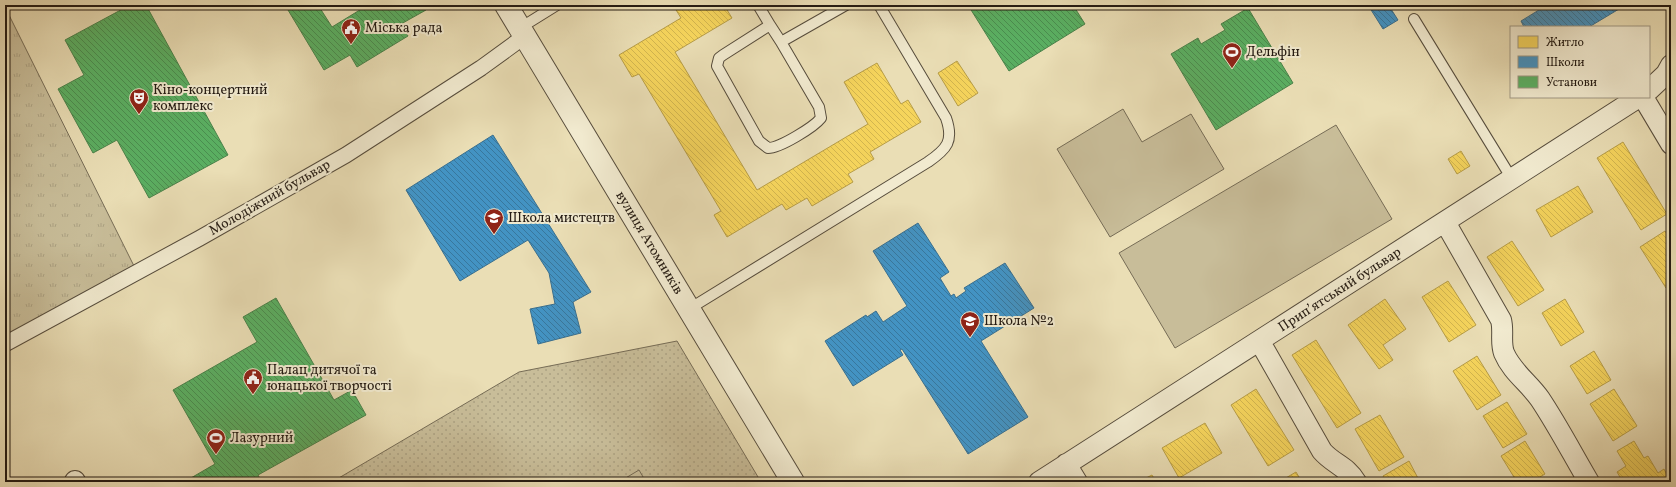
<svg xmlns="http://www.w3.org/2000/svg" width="1676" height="487" font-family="Vollkorn,serif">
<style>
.grass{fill:url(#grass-dots);stroke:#766c56}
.park{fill:url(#park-tufts);stroke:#766c56}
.garden{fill:#c8bd99;stroke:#766c56}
.homes{fill:url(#homes-back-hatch);stroke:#b79d46}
.schools{fill:url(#schools-back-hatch);stroke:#3a6f8e}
.public{fill:url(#public-back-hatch);stroke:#4a824a}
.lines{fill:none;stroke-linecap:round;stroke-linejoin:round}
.service-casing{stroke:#564c3c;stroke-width:12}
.pedestrian-casing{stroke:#564c3c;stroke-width:17}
.minor-casing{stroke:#564c3c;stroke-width:22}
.tertiary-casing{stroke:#564c3c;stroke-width:24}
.service{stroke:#f1eacf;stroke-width:10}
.pedestrian{stroke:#f1eacf;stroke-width:15}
.minor{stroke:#f1eacf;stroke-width:20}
.tertiary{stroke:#f1eacf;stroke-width:22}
.labels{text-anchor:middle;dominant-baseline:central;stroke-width:4;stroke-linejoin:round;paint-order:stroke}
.poi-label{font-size:14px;fill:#241b13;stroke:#f1eacf;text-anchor:start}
.street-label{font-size:14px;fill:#241b13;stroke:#f1eacf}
</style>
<defs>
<pattern id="grass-dots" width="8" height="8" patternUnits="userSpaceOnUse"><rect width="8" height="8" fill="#c8bd99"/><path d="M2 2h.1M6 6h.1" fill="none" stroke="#aca283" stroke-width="1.8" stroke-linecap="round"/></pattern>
<pattern id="park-tufts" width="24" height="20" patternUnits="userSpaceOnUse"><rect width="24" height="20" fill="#c8bd99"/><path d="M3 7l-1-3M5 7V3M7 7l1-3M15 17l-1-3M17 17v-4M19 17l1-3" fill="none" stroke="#aca283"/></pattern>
<pattern id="homes-back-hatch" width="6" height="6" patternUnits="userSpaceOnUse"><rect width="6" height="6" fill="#f6d55c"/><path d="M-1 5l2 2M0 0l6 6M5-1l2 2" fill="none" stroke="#d3b64f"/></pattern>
<pattern id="schools-back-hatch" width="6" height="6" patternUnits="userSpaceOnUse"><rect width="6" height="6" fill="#4393c3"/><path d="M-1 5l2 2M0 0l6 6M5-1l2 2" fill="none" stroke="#38779d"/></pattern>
<pattern id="public-back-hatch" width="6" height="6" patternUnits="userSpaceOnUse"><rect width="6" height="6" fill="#5aae61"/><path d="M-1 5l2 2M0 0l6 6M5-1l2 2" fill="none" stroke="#4a8d4f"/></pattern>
</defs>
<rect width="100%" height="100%" fill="#eadeb5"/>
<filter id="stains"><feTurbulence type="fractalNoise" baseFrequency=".005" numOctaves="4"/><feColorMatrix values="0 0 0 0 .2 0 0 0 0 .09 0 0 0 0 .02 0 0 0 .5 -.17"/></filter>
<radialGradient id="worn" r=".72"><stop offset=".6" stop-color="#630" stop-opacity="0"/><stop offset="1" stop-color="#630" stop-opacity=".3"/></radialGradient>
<path class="grass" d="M677 341 761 482H332L519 372Z"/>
<path class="park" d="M5 7 134 266 5 341Z"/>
<path class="garden" d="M1123 109 1142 142 1191 114 1224 169 1110 237 1057 149Z
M1336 125 1392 219 1175 348 1119 253Z
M639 470 646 482H619Z"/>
<path class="homes" d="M673 5H724L732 18 675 52 757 190 868 124 844 82 877 63 901 104 908 100 921 122 870 152 874 159 848 174 853 182 812 206 807 198 786 210 782 204 727 237 714 215 721 211 639 74 632 77 619 55 681 18Z
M957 61 978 93 958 106 938 73Z
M1623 142 1667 214 1641 230 1597 158Z
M1461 151 1470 166 1457 174 1448 159Z
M1578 186 1593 212 1551 237 1536 210Z
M1665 231 1671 241V285L1666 288 1640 247Z
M1512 241 1544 290 1518 306 1487 257Z
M1448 281 1476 325 1449 342 1422 297Z
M1385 299 1406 329 1383 345 1393 360 1379 369 1348 325Z
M1565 299 1584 332 1561 346 1542 313Z
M1316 340 1361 413 1337 428 1292 355Z
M1594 351 1611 380 1587 394 1570 366Z
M1477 356 1501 395 1477 410 1453 371Z
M1256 389 1294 450 1268 466 1231 405Z
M1614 389 1637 426 1613 441 1590 404Z
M1507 402 1527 434 1503 448 1483 416Z
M1380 415 1404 457 1379 471 1355 429Z
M1205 423 1222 453 1179 478 1162 448Z
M1525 441 1545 474 1531 482H1517L1501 456Z
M1634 441 1644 458 1648 456 1658 473 1664 469 1669 479 1665 482H1623L1617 472 1626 466 1617 451Z
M1409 461 1420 482H1386L1383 476Z
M1296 472 1302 482H1279Z
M1152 475 1156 482H1138Z"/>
<path class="schools" d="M1368 5H1399L1391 9 1398 20 1383 29Z
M1547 5H1624V6L1589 27H1524L1521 21Z
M493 135 591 292 573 302 581 333 538 344 530 309 555 304 549 273 528 240 460 281 406 190Z
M918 223 949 272 940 278 951 296 954 294 956 298 966 291 964 288 1005 263 1034 308 981 341 1028 417 968 454 902 349 900 350 903 355 853 386 825 341 866 315 867 317 876 311 883 322 907 306 873 251Z"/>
<path class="public" d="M130 5H146L228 155 149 198 117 140 93 153 58 89 84 75 65 40Z
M285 5H318L332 27 368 5H423L426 10 401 24 408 36 357 67 350 55 324 70Z
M968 5H1073L1085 24 1009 71Z
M1248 8 1293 83 1216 130 1171 54 1198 38 1201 44 1225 30 1221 24Z
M276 298 334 400 352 390 366 415 258 475 262 482H184L215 464 173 390 257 342 243 317Z"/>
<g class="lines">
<defs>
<path id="service" d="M758 5 770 25 723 55 719 58 717 66 759 141 768 148C780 148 814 127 821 118L819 107 781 42 846 5
M1414 19 1512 179
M770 25 781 42
M520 28 557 5
M689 309 928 162C947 149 954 141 946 118L879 5"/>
<path id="pedestrian" d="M5 344 200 238 346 155 481 68 525 36"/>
<path id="minor" d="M1649 90 1666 74 1671 65
M1643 97 1671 144
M1445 222 1501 320C1504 331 1500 342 1504 353 1512 372 1529 383 1540 399 1558 426 1573 455 1589 482
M1260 342 1322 451C1333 464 1347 466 1356 482
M1066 464 1077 482
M75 481V482
M1039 482 1639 97"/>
<path id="tertiary" d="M506 5 793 482"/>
</defs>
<use href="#service" class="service-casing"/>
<use href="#pedestrian" class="pedestrian-casing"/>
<use href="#minor" class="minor-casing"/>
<use href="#tertiary" class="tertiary-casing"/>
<use href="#service" class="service"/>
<use href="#pedestrian" class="pedestrian"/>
<use href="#minor" class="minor"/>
<use href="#tertiary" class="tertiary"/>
</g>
<defs>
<symbol id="civic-pin" viewBox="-11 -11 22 30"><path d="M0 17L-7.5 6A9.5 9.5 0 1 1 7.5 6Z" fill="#8f2418" stroke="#f1eacf"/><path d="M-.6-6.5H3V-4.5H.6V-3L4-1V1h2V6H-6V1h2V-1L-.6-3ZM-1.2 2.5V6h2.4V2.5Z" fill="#fff"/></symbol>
<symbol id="stadium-pin" viewBox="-11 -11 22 30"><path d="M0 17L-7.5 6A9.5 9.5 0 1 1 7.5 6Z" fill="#8f2418" stroke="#f1eacf"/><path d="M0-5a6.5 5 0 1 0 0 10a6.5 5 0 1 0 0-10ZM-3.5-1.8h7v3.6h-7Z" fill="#fff"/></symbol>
<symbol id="theatre-pin" viewBox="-11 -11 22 30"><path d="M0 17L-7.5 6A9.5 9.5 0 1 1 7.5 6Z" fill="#8f2418" stroke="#f1eacf"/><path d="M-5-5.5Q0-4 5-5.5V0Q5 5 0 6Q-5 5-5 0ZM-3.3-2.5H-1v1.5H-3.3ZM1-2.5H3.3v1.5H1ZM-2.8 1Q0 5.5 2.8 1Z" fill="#fff"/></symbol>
<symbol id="university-pin" viewBox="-11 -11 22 30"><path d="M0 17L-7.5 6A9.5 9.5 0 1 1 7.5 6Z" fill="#8f2418" stroke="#f1eacf"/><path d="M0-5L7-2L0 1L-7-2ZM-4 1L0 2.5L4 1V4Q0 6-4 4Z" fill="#fff"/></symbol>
<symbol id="school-pin" viewBox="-11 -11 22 30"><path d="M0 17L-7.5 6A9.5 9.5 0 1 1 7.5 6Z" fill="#8f2418" stroke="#f1eacf"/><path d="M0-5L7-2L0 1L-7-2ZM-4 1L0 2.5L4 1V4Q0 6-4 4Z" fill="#fff"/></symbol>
</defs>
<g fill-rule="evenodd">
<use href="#civic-pin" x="340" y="17" width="22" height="30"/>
<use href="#stadium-pin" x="1221" y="41" width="22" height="30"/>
<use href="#theatre-pin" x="128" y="87" width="22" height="30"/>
<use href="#university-pin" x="483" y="207" width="22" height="30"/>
<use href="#school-pin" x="959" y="310" width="22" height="30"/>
<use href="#civic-pin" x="242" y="367" width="22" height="30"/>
<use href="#stadium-pin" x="205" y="427" width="22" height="30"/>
</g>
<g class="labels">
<g class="poi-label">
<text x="365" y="28">Міська рада</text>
<text x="1246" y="52">Дельфін</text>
<text x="153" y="90">Кіно-концертний<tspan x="153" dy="16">комплекс</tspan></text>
<text x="508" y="218">Школа мистецтв</text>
<text x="984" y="321">Школа №2</text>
<text x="267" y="370">Палац дитячої та<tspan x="267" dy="16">юнацької творчості</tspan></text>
<text x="230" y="438">Лазурний</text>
</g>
<g class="street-label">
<text transform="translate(270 198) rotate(-30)">Молодіжний бульвар</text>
<text transform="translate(649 243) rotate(59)">вулиця Атомників</text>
<text transform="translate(1340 290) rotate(-33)">Припʼятський бульвар</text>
</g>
</g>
<rect width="1676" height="487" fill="none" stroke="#eadeb5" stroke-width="20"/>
<rect x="6" y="6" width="1664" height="475" fill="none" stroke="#241b13" stroke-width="2"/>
<rect x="10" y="10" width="1656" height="467" fill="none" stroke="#241b13"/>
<rect x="1510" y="26" width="140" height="72" fill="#f1eacf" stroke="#9f9784"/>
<rect x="1518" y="36" width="20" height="12" fill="#f6d55c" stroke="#9f9784"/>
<text x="1546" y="46" font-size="12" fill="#241b13">Житло</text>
<rect x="1518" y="56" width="20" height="12" fill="#4393c3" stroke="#9f9784"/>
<text x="1546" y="66" font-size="12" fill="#241b13">Школи</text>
<rect x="1518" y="76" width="20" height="12" fill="#5aae61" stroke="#9f9784"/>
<text x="1546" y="86" font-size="12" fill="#241b13">Установи</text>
<rect width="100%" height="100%" filter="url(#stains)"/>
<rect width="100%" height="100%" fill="url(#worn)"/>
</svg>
